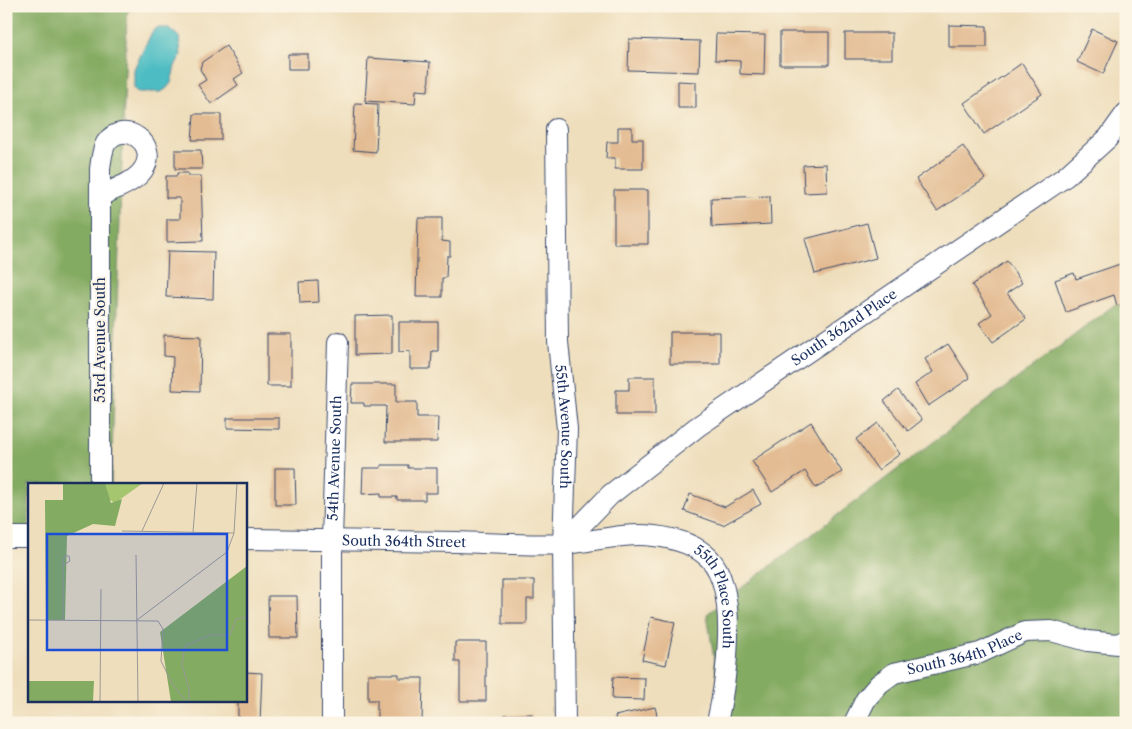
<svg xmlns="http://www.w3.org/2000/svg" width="1132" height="729" font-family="'Libre Caslon Text',serif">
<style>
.forest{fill:#84ab62;stroke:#506d60}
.water{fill:#4ebdc3;stroke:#347690}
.building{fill:#e3bc93}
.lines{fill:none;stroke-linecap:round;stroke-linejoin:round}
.minor-casing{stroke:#3b496c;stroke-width:22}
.minor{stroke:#fff;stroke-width:20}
.labels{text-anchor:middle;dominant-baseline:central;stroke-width:4;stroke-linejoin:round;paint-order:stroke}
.street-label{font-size:14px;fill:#1b2f5e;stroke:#fcf5e5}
.inset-road{fill:none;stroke:#9a9896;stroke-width:1}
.view{fill:#1d4ed8;fill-opacity:0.15;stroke:#1d4ed8;stroke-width:2.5}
.inset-edge{fill:none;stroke:#1b2f5e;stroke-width:2.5}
</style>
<rect width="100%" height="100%" fill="#fcf5e5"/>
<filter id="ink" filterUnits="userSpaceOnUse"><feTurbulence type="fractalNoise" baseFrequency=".02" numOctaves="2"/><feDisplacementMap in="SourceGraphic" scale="10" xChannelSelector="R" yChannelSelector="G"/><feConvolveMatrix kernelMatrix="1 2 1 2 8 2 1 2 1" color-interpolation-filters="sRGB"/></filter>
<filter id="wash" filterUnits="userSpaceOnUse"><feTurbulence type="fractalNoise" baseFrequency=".0096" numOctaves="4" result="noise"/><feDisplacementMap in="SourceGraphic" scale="20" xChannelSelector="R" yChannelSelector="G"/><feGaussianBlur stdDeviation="1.12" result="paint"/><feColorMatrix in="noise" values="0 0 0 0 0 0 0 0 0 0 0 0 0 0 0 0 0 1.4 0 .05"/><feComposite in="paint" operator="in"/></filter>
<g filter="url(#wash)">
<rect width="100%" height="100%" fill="#eedebc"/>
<path class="forest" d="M6 6H138L127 12 111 484H29V537H6Z
M1126 296V723H724L707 614Z"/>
<path class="water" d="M157 28H169L179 37 181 55 175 66 171 83 166 89 161 92H138L134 88V69L152 32Z"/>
<g id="blocks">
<path class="building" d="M949 25 987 26V47H949Z
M1092 29 1118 41 1103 74 1077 62Z
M780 32H829V65H780Z
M845 33H892V59H845Z
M716 34 765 35 764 75 740 74V61L715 60Z
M629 39 700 41 699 72 628 70Z
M226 46 243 73 234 79 238 85 211 104 198 85 206 80 200 69 202 62Z
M288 54H308V69H288Z
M368 58 430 62 428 91 416 90 415 104 365 101Z
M1022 63 1042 94 984 134 964 103Z
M678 81 696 82V108H678Z
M355 103 378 104 376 152 353 150Z
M194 114H221V140H192Z
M618 127H632V139H643V169H615V158H606L607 142H618Z
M963 146 985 179 937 211 916 179Z
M175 150H201L202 169H175Z
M826 164 827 192 804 193 803 165Z
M177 173H188V176H201L203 241 167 242V219H180V198H166V176H177Z
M614 190H648V244H614Z
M770 196 771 224 712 227 711 198Z
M418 218H442V241L450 242V256H447L446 278H442V297H416Z
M867 223 876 258 815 274 805 239Z
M168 251 214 252 213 299 166 297Z
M1007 261 1022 283 1007 293 1026 319 993 342 979 323 992 314 972 285Z
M1126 262V303L1117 306 1114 295 1066 312 1055 280 1074 273 1076 279Z
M318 281 319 302 300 303 299 282Z
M392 315V354L355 355V316Z
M399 322H438V351H432L431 369H410V351L399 352Z
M670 332H720V364H670Z
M267 334H291V386H267Z
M164 335 201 336 200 391 172 390 173 357 164 356Z
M948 344 970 378 928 406 915 384 933 372 925 359Z
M629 377H655V415H616V390H629Z
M352 384H396V402H417V417H438L437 442H385L386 406H364V403H351Z
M898 390 922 420 908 431 884 401Z
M227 418H279V429L227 428Z
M811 422 842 472 816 488 805 471 772 492 752 461Z
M878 423 900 454 878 470 856 439Z
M381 465H408V468H437V493H425V500H397V497H381V493L362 494 363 468H381Z
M275 468H295L296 505H275Z
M753 490 761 504 723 525 684 511 690 494 725 507Z
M502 580H534V599H527V624H502Z
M268 596H297L298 638H269Z
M651 617 675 622 666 665 642 660Z
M455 642H486V701H460V662H455Z
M245 672 262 673 260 723 238 722V700H245Z
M368 674H399V678H423L422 723H377V700H368Z
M613 677 645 678 644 700 612 699Z
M655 707 659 723H616L615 716Z
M532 714V723H504V715Z"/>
</g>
</g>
<g filter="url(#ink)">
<use href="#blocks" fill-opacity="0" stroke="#3b496c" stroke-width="1"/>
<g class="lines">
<defs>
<g id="minor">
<path id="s1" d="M556 129 558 342 567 429 563 544 565 723"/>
<path d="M100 484V169C101 161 102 150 106 143 123 118 161 144 143 170 134 183 114 189 100 196"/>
<path d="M6 537H29"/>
<path id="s2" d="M245 539C316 540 386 541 457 542 492 543 528 546 563 544 593 542 624 532 654 536 672 538 695 544 709 558 740 589 726 683 717 723"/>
<path id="s3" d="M563 544 610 495 697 427 1065 177 1108 138 1126 113"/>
<path id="s4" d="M332 723V540L338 342"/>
<path id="s5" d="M854 723 866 699 879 684 894 673 980 653 1025 632 1051 631 1088 641 1118 644 1126 640"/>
</g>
</defs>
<use href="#minor" class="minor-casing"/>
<use href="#minor" class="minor"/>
</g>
</g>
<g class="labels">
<g class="street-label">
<text stroke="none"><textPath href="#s3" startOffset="356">South 362nd Place</textPath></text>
<text transform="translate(100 340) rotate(-90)">53rd Avenue South</text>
<text stroke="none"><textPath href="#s1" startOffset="298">55th Avenue South</textPath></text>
<text stroke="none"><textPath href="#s4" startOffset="265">54th Avenue South</textPath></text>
<text stroke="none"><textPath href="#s2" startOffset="159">South 364th Street</textPath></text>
<text stroke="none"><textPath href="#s2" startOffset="509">55th Place South</textPath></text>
<text stroke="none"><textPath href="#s5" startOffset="139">South 364th Place</textPath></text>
</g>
</g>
<g transform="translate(28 483)">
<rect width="219" height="219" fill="#eedebc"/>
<path d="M77 0H115L87 20 79 15Z" fill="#a5c66f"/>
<path d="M35 0H77L83 20 94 16 87 43 65 41 39 53 37 137H18L17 17H35ZM219 83V219H143L132 149ZM0 198H66L65 219H0Z" fill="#84ab62"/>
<path class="inset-road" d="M94 48 206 50M114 48 136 0M165 49 169 0M108 72 110 219M0 137 130 138 135 146 133 178 145 202 159 219M35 137V78L37 73H41L42 78 35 82M109 137 199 69 206 50 209 0M72 219 73 106M161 219V206L154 181 157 163 182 152H202L208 136 219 134"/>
<path class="view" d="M19 51H199V167H19Z"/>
<rect width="219" height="219" class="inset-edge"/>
</g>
<rect width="1132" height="729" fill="none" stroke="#fcf5e5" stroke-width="25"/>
</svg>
